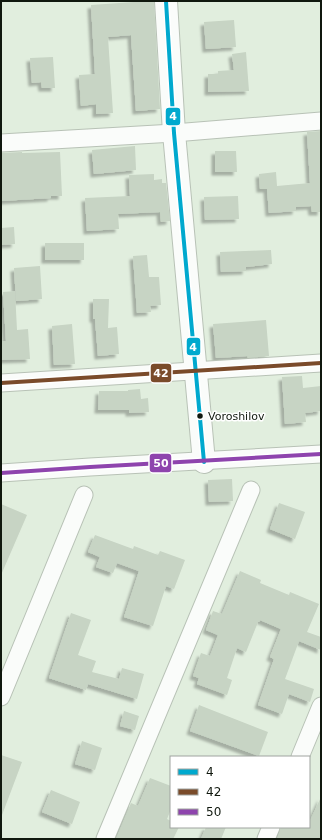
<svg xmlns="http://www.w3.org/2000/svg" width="322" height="840" font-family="'DejaVu Sans',sans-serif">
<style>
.building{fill:#c7d4c4;filter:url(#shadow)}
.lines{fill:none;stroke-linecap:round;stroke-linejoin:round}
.street-casing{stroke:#b8c2b6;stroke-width:19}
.secondary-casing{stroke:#b8c2b6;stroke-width:24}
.street{stroke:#fafcfa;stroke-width:17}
.secondary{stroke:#fafcfa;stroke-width:22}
.bus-1-casing{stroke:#fff;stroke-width:7}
.bus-2-casing{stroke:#fff;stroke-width:7}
.bus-3-casing{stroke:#fff;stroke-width:7}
.bus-1{stroke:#00a9ce;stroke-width:4}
.bus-2{stroke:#7a4b2a;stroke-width:4}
.bus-3{stroke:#8e44ad;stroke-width:4}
.bus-dot{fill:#10180e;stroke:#fff;stroke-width:1.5}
.labels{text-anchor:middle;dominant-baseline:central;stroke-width:3;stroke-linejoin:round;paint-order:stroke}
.bus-label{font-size:11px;fill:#10180e;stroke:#fff;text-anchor:start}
.line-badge{stroke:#fff;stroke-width:1.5}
.badge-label{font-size:11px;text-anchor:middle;font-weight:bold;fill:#fff}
</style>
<defs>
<filter id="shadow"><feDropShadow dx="-3.5" dy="3.5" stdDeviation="1" flood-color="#0004"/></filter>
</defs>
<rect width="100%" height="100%" fill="#e1eede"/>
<path class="building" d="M148 1H154L160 109 136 111 131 35 108 37 113 113 96 114V104L81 106 79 75 95 74 91 5Z
M234 20 236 47 206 49 204 22Z
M246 52 249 91 208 92V74H218V71L234 70 232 54Z
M53 57 55 88H42L41 82 32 83 30 58Z
M321 131V212H312L311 206 296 207V211L269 213 267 189H260L259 174 276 172 277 186 310 183 307 132Z
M135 146 136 170 94 174 92 150Z
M215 151H236L237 172H215Z
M22 152V153L60 152 62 196H51V198L1 201V153Z
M154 174V180L162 179V183H166L170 221 161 222 160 212 118 214 119 229 87 231 85 198 130 196 129 175Z
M238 196 239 219 205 220 204 197Z
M14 227 15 244 1 245V228Z
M45 243H84V260H45Z
M271 250 272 264 246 267V271L221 272 220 252Z
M147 255 149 277H159L161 305 150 306 151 312 137 313 133 256Z
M40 266 42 299 16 301 14 268Z
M15 291 17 330 28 329 30 359 1 360V341H6L3 292Z
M93 299H109L108 328 117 327 119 354 98 356 95 319H93Z
M266 320 269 356 248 358 247 356 216 358 213 324Z
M72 324 75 364 54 365 52 326Z
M302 376 303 388 321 386V411L305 413 306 422 285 424 282 377Z
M140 389 141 399 148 398 149 412 129 413V410H98L99 391H128V390Z
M232 479 233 501 209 502 208 480Z
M279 503 305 512 295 539 270 529Z
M1 504 27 515 1 575Z
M95 535 133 549 134 546 158 555 160 551 185 560 174 589 166 586 153 626 124 617 139 571 117 563 113 573 96 567 100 557 88 552Z
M240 571 261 580 260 583 289 595 290 592 319 604 307 632 321 637V650L299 641 285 679 314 689 310 702 289 694 282 714 258 705 274 659 270 657 281 629 260 620 259 622H258L246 652 237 648 227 678 232 680 227 695 197 684 199 678 193 676 201 653 210 656 218 635 206 630 213 611 222 614Z
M71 613 91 620 78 655 96 661 92 672 119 679 122 668 144 674 137 699 88 684 86 690 49 678Z
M199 705 268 732 259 756 190 731Z
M124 711 139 716 135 730 120 726Z
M82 741 102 748 95 770 75 764Z
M1 755 22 762 2 815H1Z
M150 778 171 786V809L167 819 171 821V827H179L173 839H116L131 803 138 806Z
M51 790 80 802 72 824 42 812Z
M321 797V839H277L281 827H309V823Z
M206 827H226L221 839H201Z"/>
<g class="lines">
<defs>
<path id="street" d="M1 143 174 133 321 121
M1 383 321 363
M1 473 90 467 321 454
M1 697 84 495
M300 757 321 706
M105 839 251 490
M266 839 271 827"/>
<path id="secondary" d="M166 1 174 133 204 462"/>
</defs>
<use href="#street" class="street-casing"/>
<use href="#secondary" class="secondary-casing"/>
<use href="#street" class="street"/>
<use href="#secondary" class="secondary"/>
<defs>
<path id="bus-1" d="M166 1 174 133 204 462"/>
<path id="bus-2" d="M1 383 321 363"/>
<path id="bus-3" d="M1 473 90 467 321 454"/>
</defs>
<use href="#bus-1" class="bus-1-casing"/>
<use href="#bus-2" class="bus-2-casing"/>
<use href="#bus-3" class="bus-3-casing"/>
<use href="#bus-1" class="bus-1"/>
<use href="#bus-2" class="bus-2"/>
<use href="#bus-3" class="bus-3"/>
</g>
<circle class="bus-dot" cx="200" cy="416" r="3.5"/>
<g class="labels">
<g class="bus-label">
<text x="208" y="416">Voroshilov</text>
</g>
</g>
<g class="line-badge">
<rect x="165" y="107" width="16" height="19" rx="4" fill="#00a9ce"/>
<rect x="186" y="337" width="15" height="19" rx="4" fill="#00a9ce"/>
<rect x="150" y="363" width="22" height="20" rx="4" fill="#7a4b2a"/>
<rect x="149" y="453" width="23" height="20" rx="4" fill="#8e44ad"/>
</g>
<g class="badge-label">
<text x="173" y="120">4</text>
<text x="193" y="351">4</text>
<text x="161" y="377">42</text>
<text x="161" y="467">50</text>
</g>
<rect width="322" height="840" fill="none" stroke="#10180e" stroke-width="4"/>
<rect x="170" y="756" width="140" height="72" fill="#ffffff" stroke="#9fa39f"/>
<rect x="178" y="769" width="20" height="6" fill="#00a9ce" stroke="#9fa39f"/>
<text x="206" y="776" font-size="12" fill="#10180e">4</text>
<rect x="178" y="789" width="20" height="6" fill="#7a4b2a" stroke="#9fa39f"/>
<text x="206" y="796" font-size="12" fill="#10180e">42</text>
<rect x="178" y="809" width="20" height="6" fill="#8e44ad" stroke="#9fa39f"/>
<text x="206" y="816" font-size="12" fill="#10180e">50</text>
</svg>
